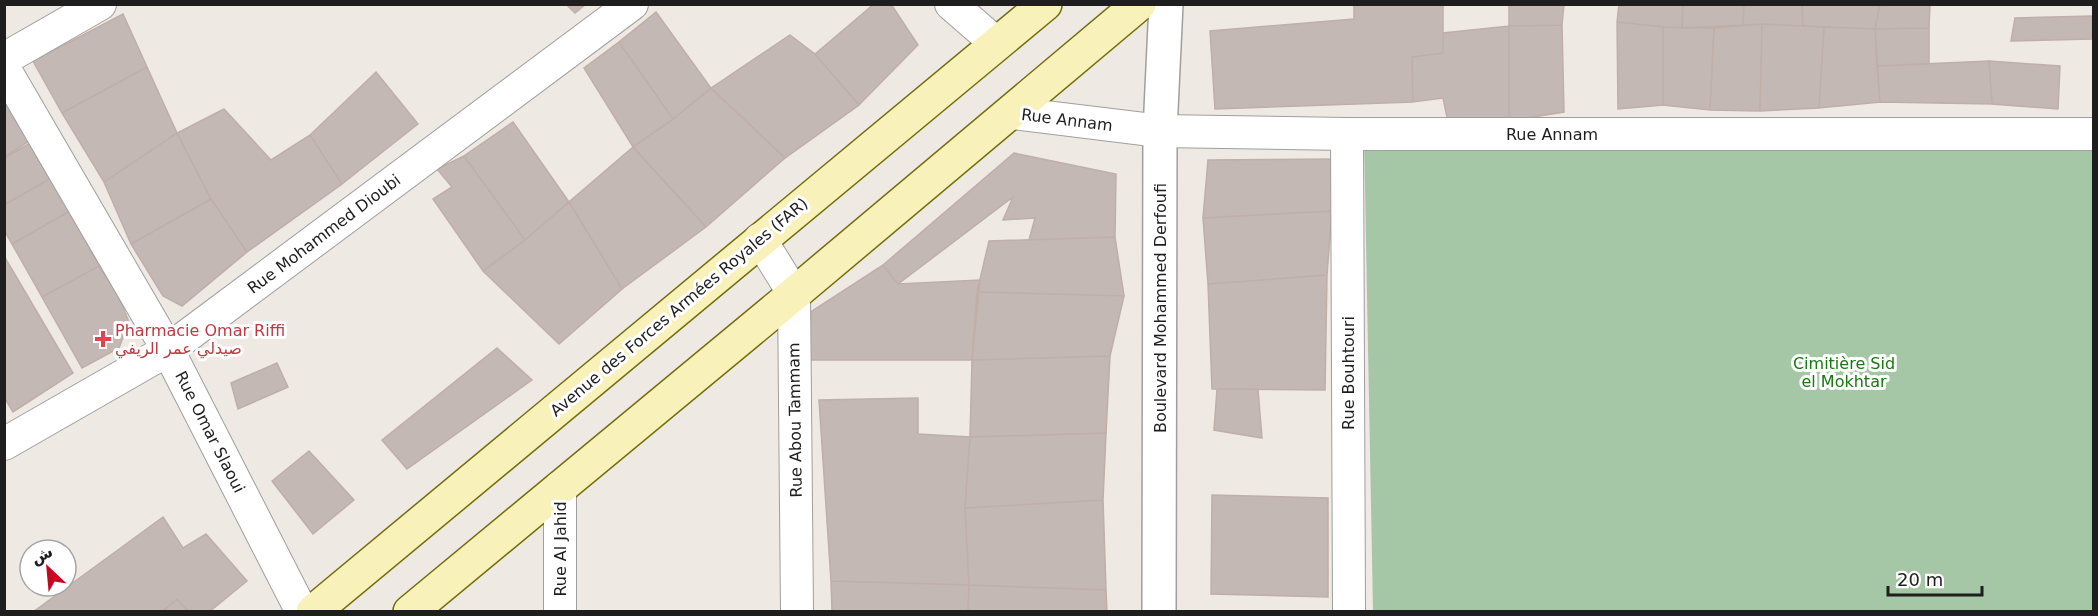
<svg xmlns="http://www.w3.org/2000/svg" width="2098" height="616" font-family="'DejaVu Sans',Vazirmatn,sans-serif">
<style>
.cemetery{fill:#a6c7a6}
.building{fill:#c3b8b4;stroke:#c0aea7;stroke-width:1.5}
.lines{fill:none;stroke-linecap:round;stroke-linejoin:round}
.minor-casing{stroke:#9f9f9f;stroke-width:34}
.tertiary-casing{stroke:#9f9f9f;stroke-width:36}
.secondary-casing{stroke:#726d08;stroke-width:36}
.minor{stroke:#fff;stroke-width:32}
.tertiary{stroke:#fff;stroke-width:33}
.secondary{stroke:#f8f1b9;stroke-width:33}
.health-dot{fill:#e0444e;stroke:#fff;stroke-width:2}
.labels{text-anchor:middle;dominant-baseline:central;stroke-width:6;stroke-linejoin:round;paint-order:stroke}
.street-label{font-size:16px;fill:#1e1e1e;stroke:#fff}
.health-label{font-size:16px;fill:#be3a42;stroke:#fff;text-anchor:start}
.park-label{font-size:16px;fill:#16790e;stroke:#fff}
</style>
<rect width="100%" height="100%" fill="#efe9e4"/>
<path class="cemetery" d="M2093 129V611H1373L1364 137Z"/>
<path class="building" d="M566 4H586L575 13Z
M874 4H891L918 45 859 105 815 54Z
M1354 4H1443V53L1412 57 1413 102 1215 109 1210 31 1354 19Z
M1509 4H1564L1562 25 1509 26Z
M1619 4H1683L1682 28 1663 27 1617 22Z
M1683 4H1744L1743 25 1682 28Z
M1744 4H1802L1803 26 1762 24 1743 25Z
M1802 4H1880L1875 29 1803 26Z
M1880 4H1930L1929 28 1875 29Z
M656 12 711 88 673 119 619 42Z
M123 14 147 67 62 113 33 61Z
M2092 16V39L2011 41 2015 18Z
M1617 22 1663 27V105L1618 109Z
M1762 24 1824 27 1819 108 1760 111Z
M1762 24 1760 111 1710 110 1714 28Z
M1562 25 1564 112 1509 121V26Z
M1509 26V121L1448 122 1443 98 1413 102 1412 57 1443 53V33Z
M1663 27 1714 28 1710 110 1663 105Z
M1824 27 1875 29 1880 102 1819 108Z
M1929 28V64L1877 66 1875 29Z
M790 35 815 54 859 105 785 158 711 88Z
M619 42 673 119 633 147 584 68Z
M1989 61 2060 66 2058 109 1992 104Z
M1989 61 1992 104 1880 102 1877 66Z
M147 67 177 133 104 182 62 113Z
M376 72 418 124 342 184 310 135Z
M711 88 785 158 706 227 633 147 673 119Z
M4 90 31 140 4 157Z
M224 109 271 160 310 135 342 184 247 252 211 199 177 133Z
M513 122 569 202 525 240 464 156Z
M177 133 211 199 131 244 104 182Z
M32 142 53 177 4 205V158Z
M633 147 706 227 622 289 569 202Z
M1014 153 1116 174 1115 237 1029 240 1035 218 1003 220 1013 197 898 284 883 265Z
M464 156 525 240 483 271 433 199 452 187 437 169Z
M1338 159 1332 211 1203 218 1208 160Z
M53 177 70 211 12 244 4 230V205Z
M211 199 247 252 182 306 163 296 131 244Z
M569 202 622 289 559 344 483 271 525 240Z
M70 211 99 266 42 297 12 244Z
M1332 211 1327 275 1208 284 1203 218Z
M1115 237 1124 296 977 292 989 241Z
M4 256 73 373 13 412 4 397Z
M883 265 898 284 980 280 972 360H807L806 315Z
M99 266 118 295 129 322 119 348 82 368 42 297Z
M1327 275 1325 390 1212 389 1208 284Z
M977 292 1124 296 1110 356 972 360Z
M497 348 532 380 407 469 382 440Z
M1110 356 1106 433 970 437 972 360Z
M277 363 288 387 238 409 231 383Z
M1217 389H1258L1262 438 1214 430Z
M918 398V434L970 437 965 508 969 585 831 581 819 400Z
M1106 433 1103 500 965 508 970 437Z
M309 451 354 500 313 534 272 481Z
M1212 495 1328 498V597L1211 594Z
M1103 500 1106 590 969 585 965 508Z
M163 517 183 548 206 534 247 581 209 612H189L177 599 162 612H33Z
M831 581 969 585 968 612H832Z
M969 585 1106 590 1107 612H968Z
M177 599 189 612H162Z"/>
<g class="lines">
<defs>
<path id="minor" d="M951 4 997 44
M4 59 100 4
M4 68 168 350 302 612
M1012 113 1160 131 1347 134H2094
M1347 134 1349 612
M760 239 794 294 797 612
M4 444 168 350 632 4
M560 487V612"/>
<path id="tertiary" d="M1159 612 1160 131 1166 4"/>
<path id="secondary" d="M313 612 1045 4
M410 612 794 294 1139 4"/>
</defs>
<use href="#minor" class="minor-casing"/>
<use href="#tertiary" class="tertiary-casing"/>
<use href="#secondary" class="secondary-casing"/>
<use href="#minor" class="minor"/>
<use href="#tertiary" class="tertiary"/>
<use href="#secondary" class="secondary"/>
</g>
<path class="health-dot" d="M100 330h6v6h6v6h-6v6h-6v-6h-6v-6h6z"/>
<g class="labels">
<g class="street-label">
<text transform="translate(1067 120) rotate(7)">Rue Annam</text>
<text x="1552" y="134">Rue Annam</text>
<text transform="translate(324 234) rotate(-37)">Rue Mohammed Dioubi</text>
<text transform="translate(679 307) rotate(-40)">Avenue des Forces Armées Royales (FAR)</text>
<text transform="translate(1160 308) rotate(-90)">Boulevard Mohammed Derfoufi</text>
<text transform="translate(1348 373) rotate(-90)">Rue Bouhtouri</text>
<text transform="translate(795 420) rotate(-91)">Rue Abou Tammam</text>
<text transform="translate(210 432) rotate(63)">Rue Omar Slaoui</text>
<text transform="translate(560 549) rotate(-90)">Rue Al Jahid</text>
</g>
<g class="health-label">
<text x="115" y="330">Pharmacie Omar Riffi<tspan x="115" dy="18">صيدلي عمر الريفي</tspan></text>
</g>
<g class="park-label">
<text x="1844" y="363">Cimitière Sid<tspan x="1844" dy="18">el Mokhtar</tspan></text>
</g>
</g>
<rect width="2098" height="616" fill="none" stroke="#1e1e1e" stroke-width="12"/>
<g transform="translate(48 568) rotate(334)"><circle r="28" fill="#ffffff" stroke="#a5a5a5" stroke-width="1.5"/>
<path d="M0-4.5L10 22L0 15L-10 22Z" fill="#c60623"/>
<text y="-9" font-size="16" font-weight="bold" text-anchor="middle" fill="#1e1e1e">ش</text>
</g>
<path d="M1888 586v9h94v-9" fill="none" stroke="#1e1e1e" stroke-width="3"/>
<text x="1897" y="586" font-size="18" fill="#1e1e1e" stroke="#ffffff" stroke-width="4.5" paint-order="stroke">20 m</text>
</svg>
